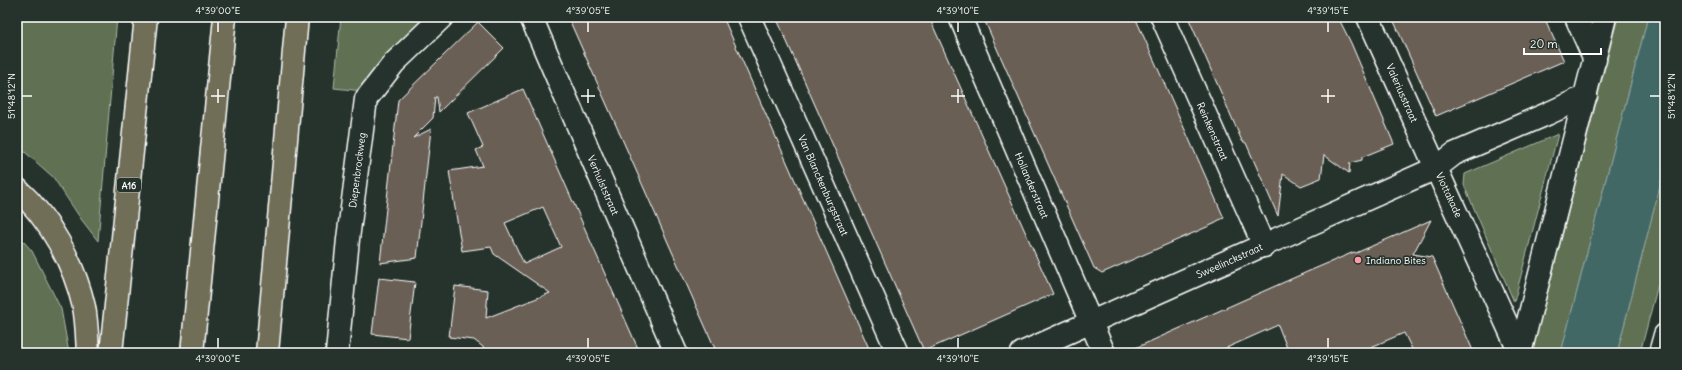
<svg xmlns="http://www.w3.org/2000/svg" width="1682" height="370" font-family="Delius,sans-serif">
<style>
.green{fill:#5e7052;stroke:#aeb8a8}
.water{fill:#436866;stroke:#8ea4a3}
.building{fill:#6a5f54;stroke:#fff;fill-rule:evenodd}
.lines{fill:none;stroke-linecap:round;stroke-linejoin:round}
.minor-casing{stroke:#fff;stroke-width:25}
.highway-casing{stroke:#fff;stroke-width:25}
.minor{stroke:#26332d;stroke-width:22}
.highway{stroke:#716e59;stroke-width:22}
.ticks{fill:none;stroke:#fff;stroke-width:1.5}
.poi-dot{fill:#ff9aa2;stroke:#26332d;stroke-width:1.5}
.labels{text-anchor:middle;dominant-baseline:central;stroke-width:3.5;stroke-linejoin:round;paint-order:stroke}
.shield{fill:#26332d;stroke:#bec2c0;stroke-width:1}
.shield-label{font-size:9px;font-weight:bold;fill:#fff}
.street-label{font-size:10px;fill:#fff;stroke:#26332d}
.poi-label{font-size:10px;fill:#fff;stroke:#26332d;text-anchor:start}
.neatline{fill:none;stroke:#fff;stroke-width:1.5}
.ticks-label{font-size:10px;text-anchor:middle;fill:#fff}
</style>
<rect width="100%" height="100%" fill="#26332d"/>
<filter id="ink" filterUnits="userSpaceOnUse"><feTurbulence type="fractalNoise" baseFrequency=".025" numOctaves="2"/><feDisplacementMap in="SourceGraphic" scale="8" xChannelSelector="R" yChannelSelector="G"/><feConvolveMatrix kernelMatrix="1 2 1 2 8 2 1 2 1" color-interpolation-filters="sRGB"/></filter>
<g filter="url(#ink)">
<path class="green" d="M17 17H117L98 241 81 219 53 177 17 145Z
M341 17H429L363 91 334 88Z
M1618 17H1648L1561 353H1532Z
M1558 134 1514 302 1464 185 1465 174Z
M1665 166V258L1640 353H1617Z
M17 234 32 251 61 309 69 353H17Z"/>
<path class="water" d="M1648 17H1665V166L1617 353H1561Z"/>
<path class="building" d="M568 17H723L871 353H717Z
M776 17H929L1053 294 924 351Z
M983 17H1135L1224 218 1217 221 1216 223 1102 273 1094 268Z
M1188 17H1338L1351 43 1394 144 1362 157V160L1350 163 1349 173 1324 155 1321 178 1301 186 1283 174 1278 216 1246 143 1242 141Z
M1392 17H1544L1564 61 1436 116Z
M478 22 504 48 439 112 437 97H435L433 118 413 138 431 129 417 258 380 263 398 100Z
M523 89 543 134 640 353H485L483 347 474 340 449 337 455 286 488 290 486 318 550 293 494 254 491 247 462 251 449 171 483 166 476 150 483 147 468 113ZM543 207 561 247 524 264 505 223Z
M1431 220 1413 254 1432 257 1474 353H1414L1404 333 1357 353H1289L1278 325 1215 353H1124L1307 272 1354 252 1356 253Z
M379 278 415 282 408 338 372 334Z"/>
<g class="lines">
<defs>
<g id="minor">
<path id="s1" d="M531 17 676 353"/>
<path id="s2" d="M749 17 898 353"/>
<path id="s3" d="M960 17 1104 353"/>
<path id="s4" d="M1162 17 1264 246"/>
<path d="M1576 17 1595 60"/>
<path id="s5" d="M337 353 348 239 366 99 394 63 442 17"/>
<path id="s6" d="M1022 353 1436 168 1368 17"/>
<path d="M1520 353 1436 168 1454 154 1547 114 1586 96"/>
<path d="M1520 353 1605 17"/>
<path d="M1660 353 1665 335"/>
</g>
<path id="highway" d="M17 189C50 219 74 263 84 307 87 322 87 338 88 353
M111 353 146 17
M192 353 225 17
M267 353 297 17"/>
</defs>
<use href="#minor" class="minor-casing"/>
<use href="#highway" class="highway-casing"/>
<use href="#minor" class="minor"/>
<use href="#highway" class="highway"/>
</g>
</g>
<path class="ticks" d="M218 22V32M588 22V32M958 22V32M1328 22V32M218 89V103M588 89V103M958 89V103M1328 89V103M22 96H32M211 96H225M581 96H595M951 96H965M1321 96H1335M1650 96H1660M218 338V348M588 338V348M958 338V348M1328 338V348"/>
<circle class="poi-dot" cx="1358" cy="260" r="4"/>
<g class="labels">
<rect class="shield" x="117" y="178" width="24" height="14" rx="3"/>
<g class="shield-label">
<text x="129" y="185">A16</text>
</g>
<g class="street-label">
<text transform="translate(1402 93) rotate(66)">Valeriusstraat</text>
<text stroke="none"><textPath href="#s4" startOffset="125">Reinkenstraat</textPath></text>
<text stroke="none"><textPath href="#s5" startOffset="184">Diepenbrockweg</textPath></text>
<text stroke="none"><textPath href="#s1" startOffset="183">Verhulststraat</textPath></text>
<text stroke="none"><textPath href="#s2" startOffset="184">Van Blanckenburgstraat</textPath></text>
<text stroke="none"><textPath href="#s3" startOffset="183">Hollanderstraat</textPath></text>
<text transform="translate(1449 195) rotate(65)">Viottakade</text>
<text stroke="none"><textPath href="#s6" startOffset="227">Sweelinckstraat</textPath></text>
</g>
<g class="poi-label">
<text x="1366" y="260">Indiano Bites</text>
</g>
</g>
<rect width="1682" height="370" fill="none" stroke="#26332d" stroke-width="44"/>
<path d="M1524 48v6h77v-6" fill="none" stroke="#ffffff" stroke-width="2"/>
<text x="1530" y="48" font-size="12" fill="#ffffff" stroke="#26332d" stroke-width="3" paint-order="stroke">20 m</text>
<rect x="22" y="22" width="1638" height="326" class="neatline"/>
<g class="ticks-label">
<text x="218" y="14">4°39'00"E</text>
<text x="588" y="14">4°39'05"E</text>
<text x="958" y="14">4°39'10"E</text>
<text x="1328" y="14">4°39'15"E</text>
<text transform="translate(11 96) rotate(-90)" y="4">51°48'12"N</text>
<text transform="translate(1671 96) rotate(-90)" y="4">51°48'12"N</text>
<text x="218" y="362">4°39'00"E</text>
<text x="588" y="362">4°39'05"E</text>
<text x="958" y="362">4°39'10"E</text>
<text x="1328" y="362">4°39'15"E</text>
</g>
</svg>
